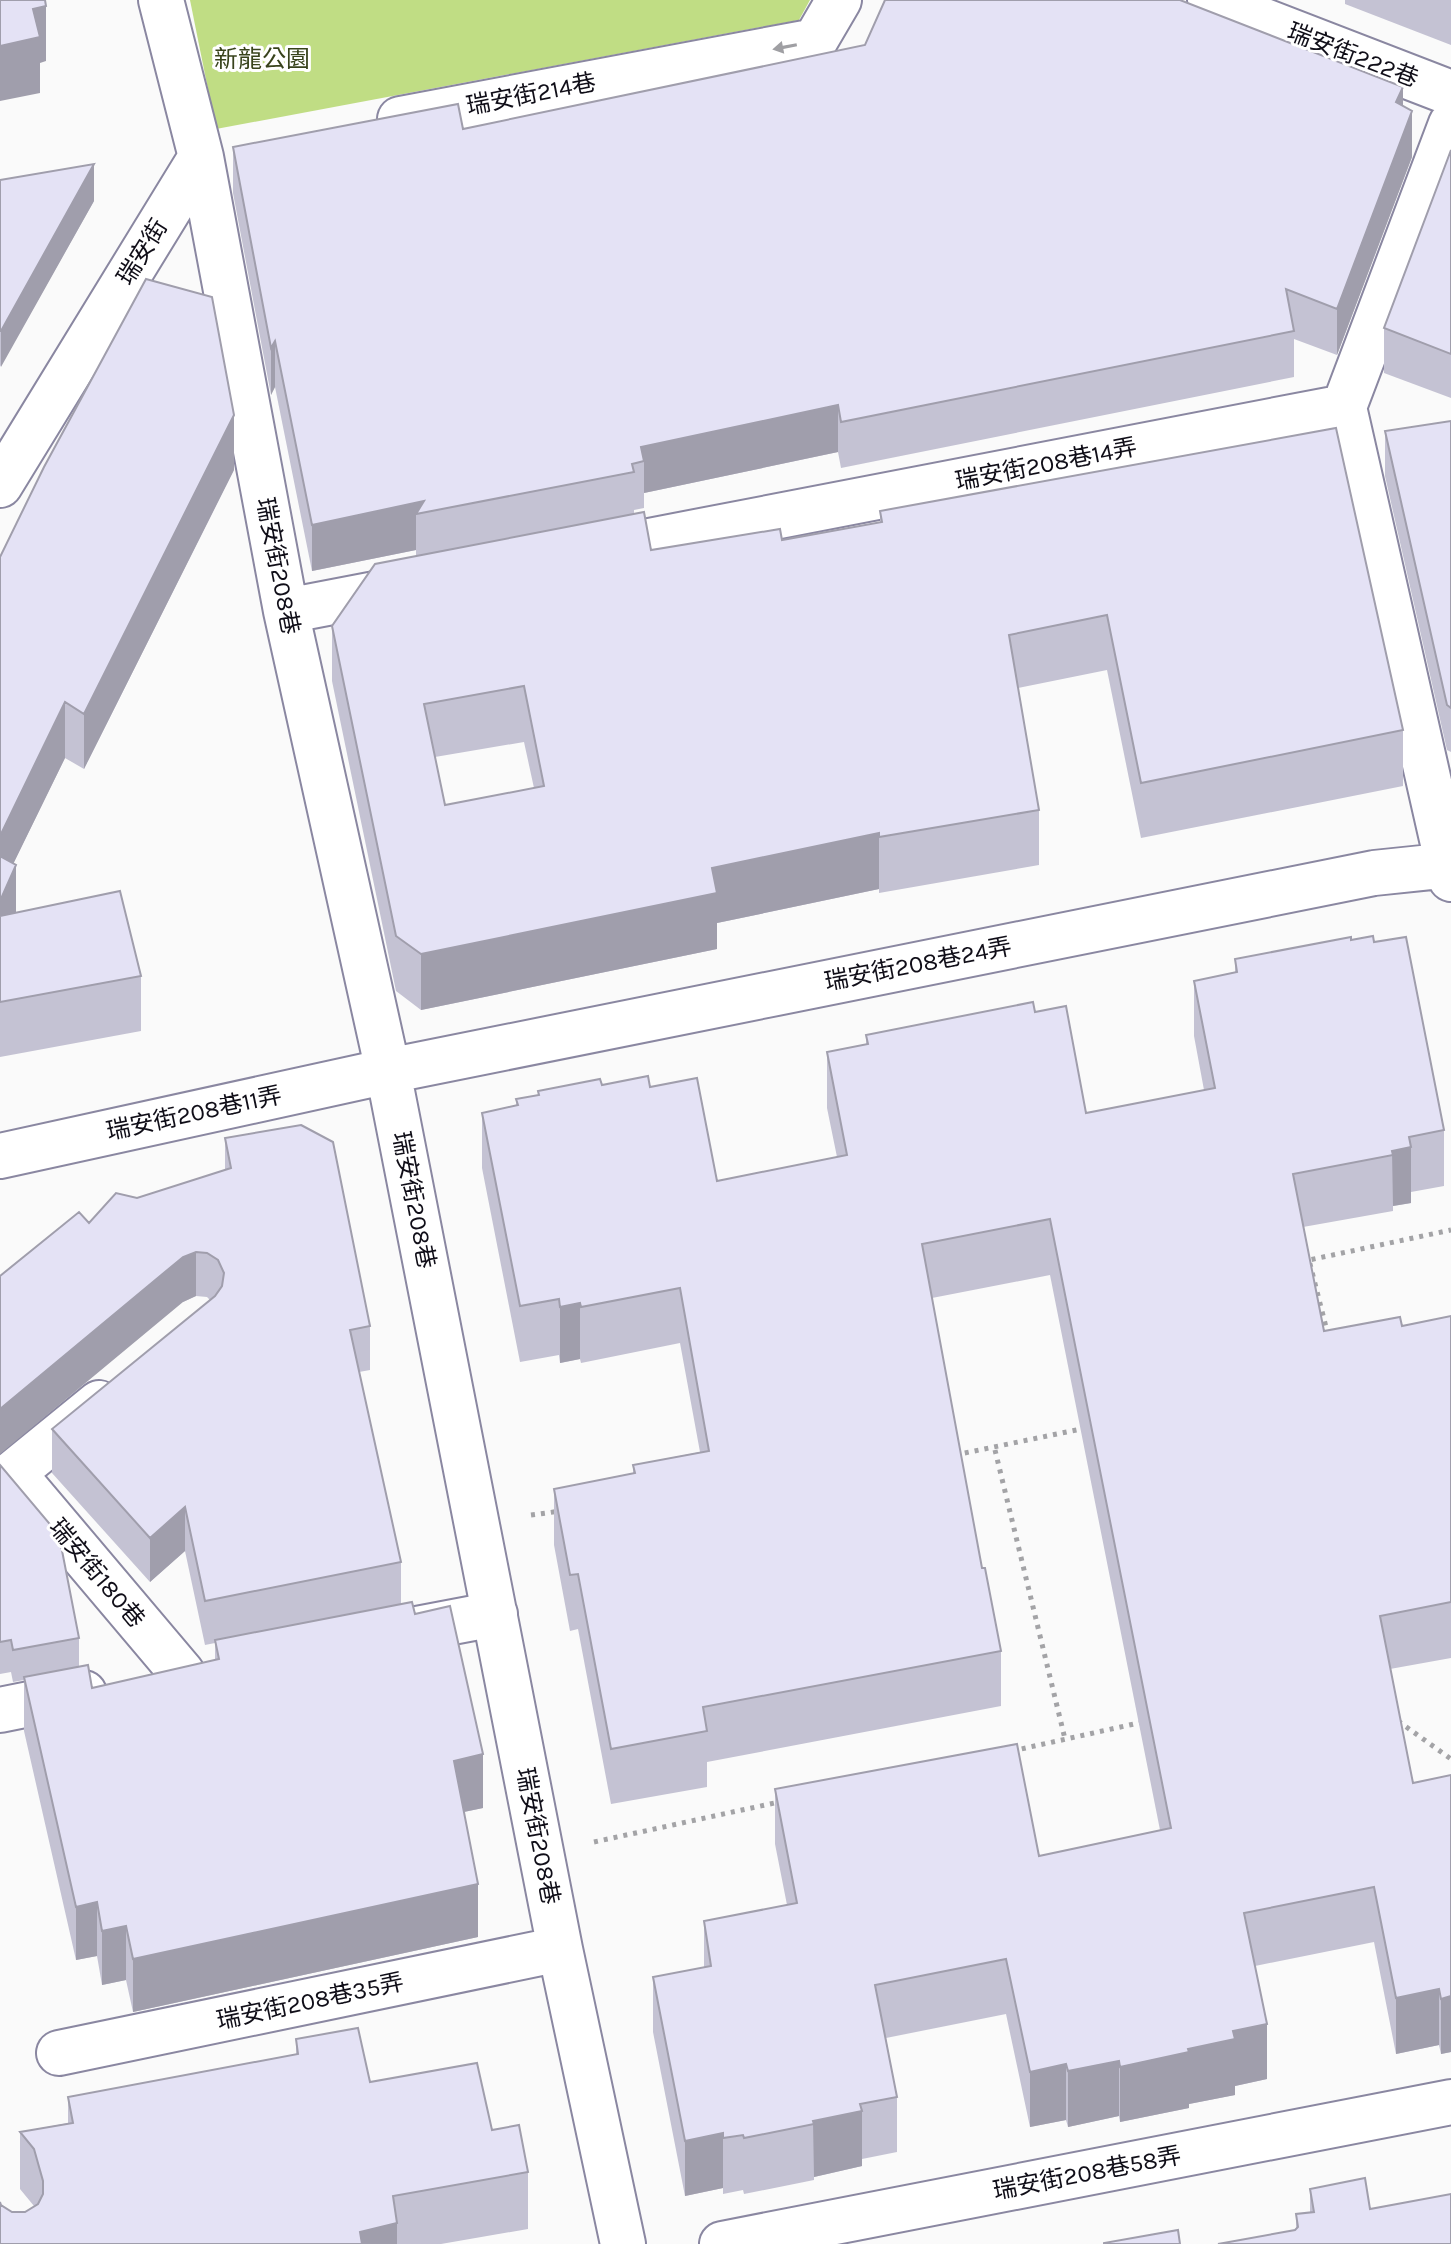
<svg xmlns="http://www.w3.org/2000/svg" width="1451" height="2244" font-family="Karla,'Noto Sans TC',sans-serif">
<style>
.green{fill:#c0dd84}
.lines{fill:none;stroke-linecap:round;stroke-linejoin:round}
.minor-casing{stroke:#8a87a1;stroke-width:48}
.path{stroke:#a3a3a6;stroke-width:5;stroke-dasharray:4 6;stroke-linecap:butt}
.minor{stroke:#fff;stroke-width:44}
.wall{fill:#c4c2d3;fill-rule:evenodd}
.shaded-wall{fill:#a09eac}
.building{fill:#e4e2f5;stroke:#a09eac;stroke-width:2;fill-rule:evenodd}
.oneway{fill:#9f9fa3}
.labels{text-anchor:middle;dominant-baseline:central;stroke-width:6;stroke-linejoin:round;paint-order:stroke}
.street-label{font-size:24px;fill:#100e18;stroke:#fff}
.park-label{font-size:24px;fill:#38431c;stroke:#fff}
</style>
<rect width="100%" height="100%" fill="#fafafa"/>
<path class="green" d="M190 0H810L799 20 216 129Z"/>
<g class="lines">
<defs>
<path id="minor" d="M161 0 201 157 286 611 388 1071 560 1949 623 2244
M1210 0 1451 93
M400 119 815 41 839 0
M1344 407 1451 879
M1344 407 1451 124
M0 485 201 157
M592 552 1344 407
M286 611 411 587
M0 1156 388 1071 1374 873 1451 865
M99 1403 13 1473 182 1673
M395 1633 495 1614
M0 1710 84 1693
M59 2053 560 1949
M722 2244 1451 2102"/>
</defs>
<use href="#minor" class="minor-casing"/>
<path class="path" d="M1328 1335 1309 1260 1451 1230
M995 1450 1065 1739
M955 1455 1086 1428
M531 1515 561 1511
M1398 1721 1451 1759
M1012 1751 1143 1722
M594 1842 779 1802"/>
<use href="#minor" class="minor"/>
</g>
<path class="wall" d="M1345 0H1451V45L1345 4Z
M1403 106 1412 157 1337 355 1294 339V377L841 468 838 452 644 493V508L634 510V514L651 550 782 540 880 522V511L1403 730V786L1141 838 1107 670 1018 688 1039 810V865L879 893V889L717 923V949L421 1010 396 991 332 681V626L416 556V550L312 571 275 387 271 395 233 193V147L463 129ZM524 742 534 788 445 805 435 757Z
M1451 150V398L1384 373V328Z
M0 180 94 201 0 367Z
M1451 421V752L1447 750 1385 476V431Z
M234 470 84 769 65 758 13 864 16 913 141 976V1031L0 1057V557Z
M1351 940 1374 942 1444 1130V1186L1411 1192V1203L1393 1206V1211L1303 1227 1324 1331 1402 1326 1451 1316V1658L1390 1669 1413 1783 1451 1775V2052L1441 2054 1439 2045 1396 2054 1374 1942 1255 1966 1267 2079 1235 2086V2095L1189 2104V2108L1120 2122 1119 2116 1068 2127 1066 2120 1030 2127 1006 2014 886 2038 897 2097V2152L862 2159V2166L814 2177V2180L744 2194 743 2190 723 2194V2188L685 2196 653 2032V1977L704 1968V1921L787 1905 775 1844V1789L1039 1856 1160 1830 1050 1275 932 1298 982 1568 1001 1651V1706L707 1762V1787L611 1804 578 1629 570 1631 554 1545V1489L633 1473V1465L700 1452 680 1343 581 1363 580 1359 560 1363 559 1355 520 1362 482 1168V1113L516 1105V1099L538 1095V1091L602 1085 650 1087 717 1181 837 1157 827 1108V1052L866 1044V1035L1035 1012 1086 1113 1204 1090 1194 1036V981L1235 972V959Z
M225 1138 370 1326V1370L359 1372 401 1562V1604L415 1614 483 1808 464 1812 478 1937 133 2012 126 1980 102 1985 97 1956 76 1960 24 1731V1680L13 1682 11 1672 0 1674V1465L79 1638V1667L92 1688 215 1660V1643L205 1645 185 1551 150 1582 52 1473V1429L210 1300 207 1297 196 1296 183 1302 89 1223 137 1198 225 1170Z
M296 2039 370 2082 492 2130 528 2172V2229L441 2244H0L1 2205 12 2212H25L34 2206 20 2189V2132L68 2123V2097L296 2055Z
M1365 2178 1296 2229V2214L1310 2212V2189Z"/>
<path class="shaded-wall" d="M46 6V61L40 63V93L0 101V46L33 9Z
M1403 87V133L1396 102Z
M1412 111V157L1337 355V309Z
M94 164V201L1 367V331Z
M275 341V387L271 395V348Z
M838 405V452L644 493V461L641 447Z
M234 415V470L84 769V714Z
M424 501 416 514V550L312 571V525Z
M65 702V758L0 891V836Z
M879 833V889L717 923V949L421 1010V954L712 868Z
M16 865V921L0 956V901Z
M1411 1147V1203L1393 1206 1392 1151Z
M196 1252V1296L183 1302 0 1454V1409L183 1257Z
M580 1303V1359L560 1363V1307Z
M185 1507V1551L150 1582V1538Z
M483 1754V1808L454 1814V1761Z
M478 1884V1937L133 2012V1959Z
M97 1902V1956L76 1960V1907Z
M126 1926V1980L102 1985V1931Z
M1439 1989V2045L1396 2054V1998Z
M1451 1996V2052L1441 2054V1999Z
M1267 2024V2079L1235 2086V2095L1189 2104V2108L1120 2122V2067L1188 2049 1233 2031Z
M1119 2061V2116L1068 2127V2071Z
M1066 2064V2120L1030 2127V2072Z
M862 2111V2166L814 2177 813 2121Z
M723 2133V2188L685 2196V2141Z
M397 2223V2244H360V2232Z"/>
<path class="building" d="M0 0H45L46 6 33 9 40 37 0 46Z
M885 0H1180L1403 87 1396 102 1412 111 1337 309 1286 289 1294 331 841 422 838 405 641 447 644 461 632 464 634 472 416 514 424 501 312 525 275 341 271 348 233 147 458 104 463 129 865 45Z
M1451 150V354L1384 328Z
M94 164 1 331H0V180Z
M146 279 212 297 234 415 84 714 65 702 0 836V557L44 467Z
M1451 421V708L1447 705 1385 431Z
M1336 428 1403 730 1141 783 1107 615 1009 635 1039 810 879 837V833L712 868 717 893 421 954 396 936 332 626 375 564 644 512 651 550 780 529 782 540 882 522 880 511ZM524 686 544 786 445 805 424 704Z
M0 856 16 865 0 901Z
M120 891 141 976 0 1002V916Z
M1373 936 1374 942 1406 937 1444 1130 1409 1137 1411 1147 1392 1151 1393 1155 1293 1174 1324 1331 1400 1317 1402 1326 1451 1316V1602L1380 1616 1413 1783 1451 1775V1996L1441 1999 1439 1989 1396 1998 1374 1887 1244 1913 1267 2024 1233 2031 1235 2039 1188 2049 1189 2052 1120 2067 1119 2061 1068 2071 1066 2064 1030 2072 1006 1959 875 1985 897 2097 860 2104 862 2111 813 2121 814 2124 744 2138 743 2135 723 2138V2133L685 2141 653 1977 711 1966 704 1921 797 1903 775 1789 1017 1744 1039 1856 1171 1828 1050 1219 922 1244 982 1568H985L1001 1651 703 1707 707 1731 611 1749 578 1574 570 1575 554 1489 635 1473 633 1465 709 1451 680 1288 581 1307 580 1303 560 1307 559 1299 520 1306 482 1113 518 1105 516 1099 539 1095 538 1091 600 1079 602 1085 648 1076 650 1087 697 1078 717 1181 847 1155 827 1052 868 1044 866 1035 1033 1002 1035 1012 1066 1006 1086 1113 1215 1088 1194 981 1237 972 1235 959 1351 937V940Z
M301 1125 333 1142 370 1326 350 1330 401 1562 205 1601 185 1507 150 1538 52 1429 215 1296 222 1286 224 1273 218 1260 207 1253 196 1252 183 1257 0 1409V1276L79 1212 89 1223 116 1193 137 1198 231 1168 225 1138Z
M0 1465 59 1535 79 1638 13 1650 11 1640 0 1642Z
M412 1602 415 1614 450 1606 483 1754 454 1761 478 1884 133 1959 126 1926 102 1931 97 1902 76 1907 24 1677 88 1665 92 1688 219 1659 215 1640Z
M358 2028 370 2082 477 2063 492 2130 519 2125 528 2172 393 2196 397 2223 360 2232 362 2244H0V2202L1 2205 12 2212H25L38 2204 43 2194V2181L34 2149 20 2132 73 2123 68 2097 298 2054 296 2039Z
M1365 2178 1370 2209 1451 2194V2244H1218L1295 2230 1298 2227 1296 2214 1314 2212 1310 2189Z
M1178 2230 1180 2244H1104V2243Z"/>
<defs><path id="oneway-solid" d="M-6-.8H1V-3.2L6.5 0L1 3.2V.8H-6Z" transform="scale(2)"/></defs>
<use class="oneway" href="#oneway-solid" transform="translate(785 47) rotate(169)"/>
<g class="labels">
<g class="street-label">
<text transform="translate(1353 55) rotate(21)">瑞安街222巷</text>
<text transform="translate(531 94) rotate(-11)">瑞安街214巷</text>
<text transform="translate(142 252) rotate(-58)">瑞安街</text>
<text transform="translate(1046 464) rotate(-11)">瑞安街208巷14弄</text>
<text transform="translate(278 566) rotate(79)">瑞安街208巷</text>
<text transform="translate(918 964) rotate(-11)">瑞安街208巷24弄</text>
<text transform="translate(194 1113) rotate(-12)">瑞安街208巷11弄</text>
<text transform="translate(414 1200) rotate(79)">瑞安街208巷</text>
<text transform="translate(97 1573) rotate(50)">瑞安街180巷</text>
<text transform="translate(538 1836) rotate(79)">瑞安街208巷</text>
<text transform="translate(310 2001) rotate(-12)">瑞安街208巷35弄</text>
<text transform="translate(1087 2173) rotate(-11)">瑞安街208巷58弄</text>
</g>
<g class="park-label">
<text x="262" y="59">新龍公園</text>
</g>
</g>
</svg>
